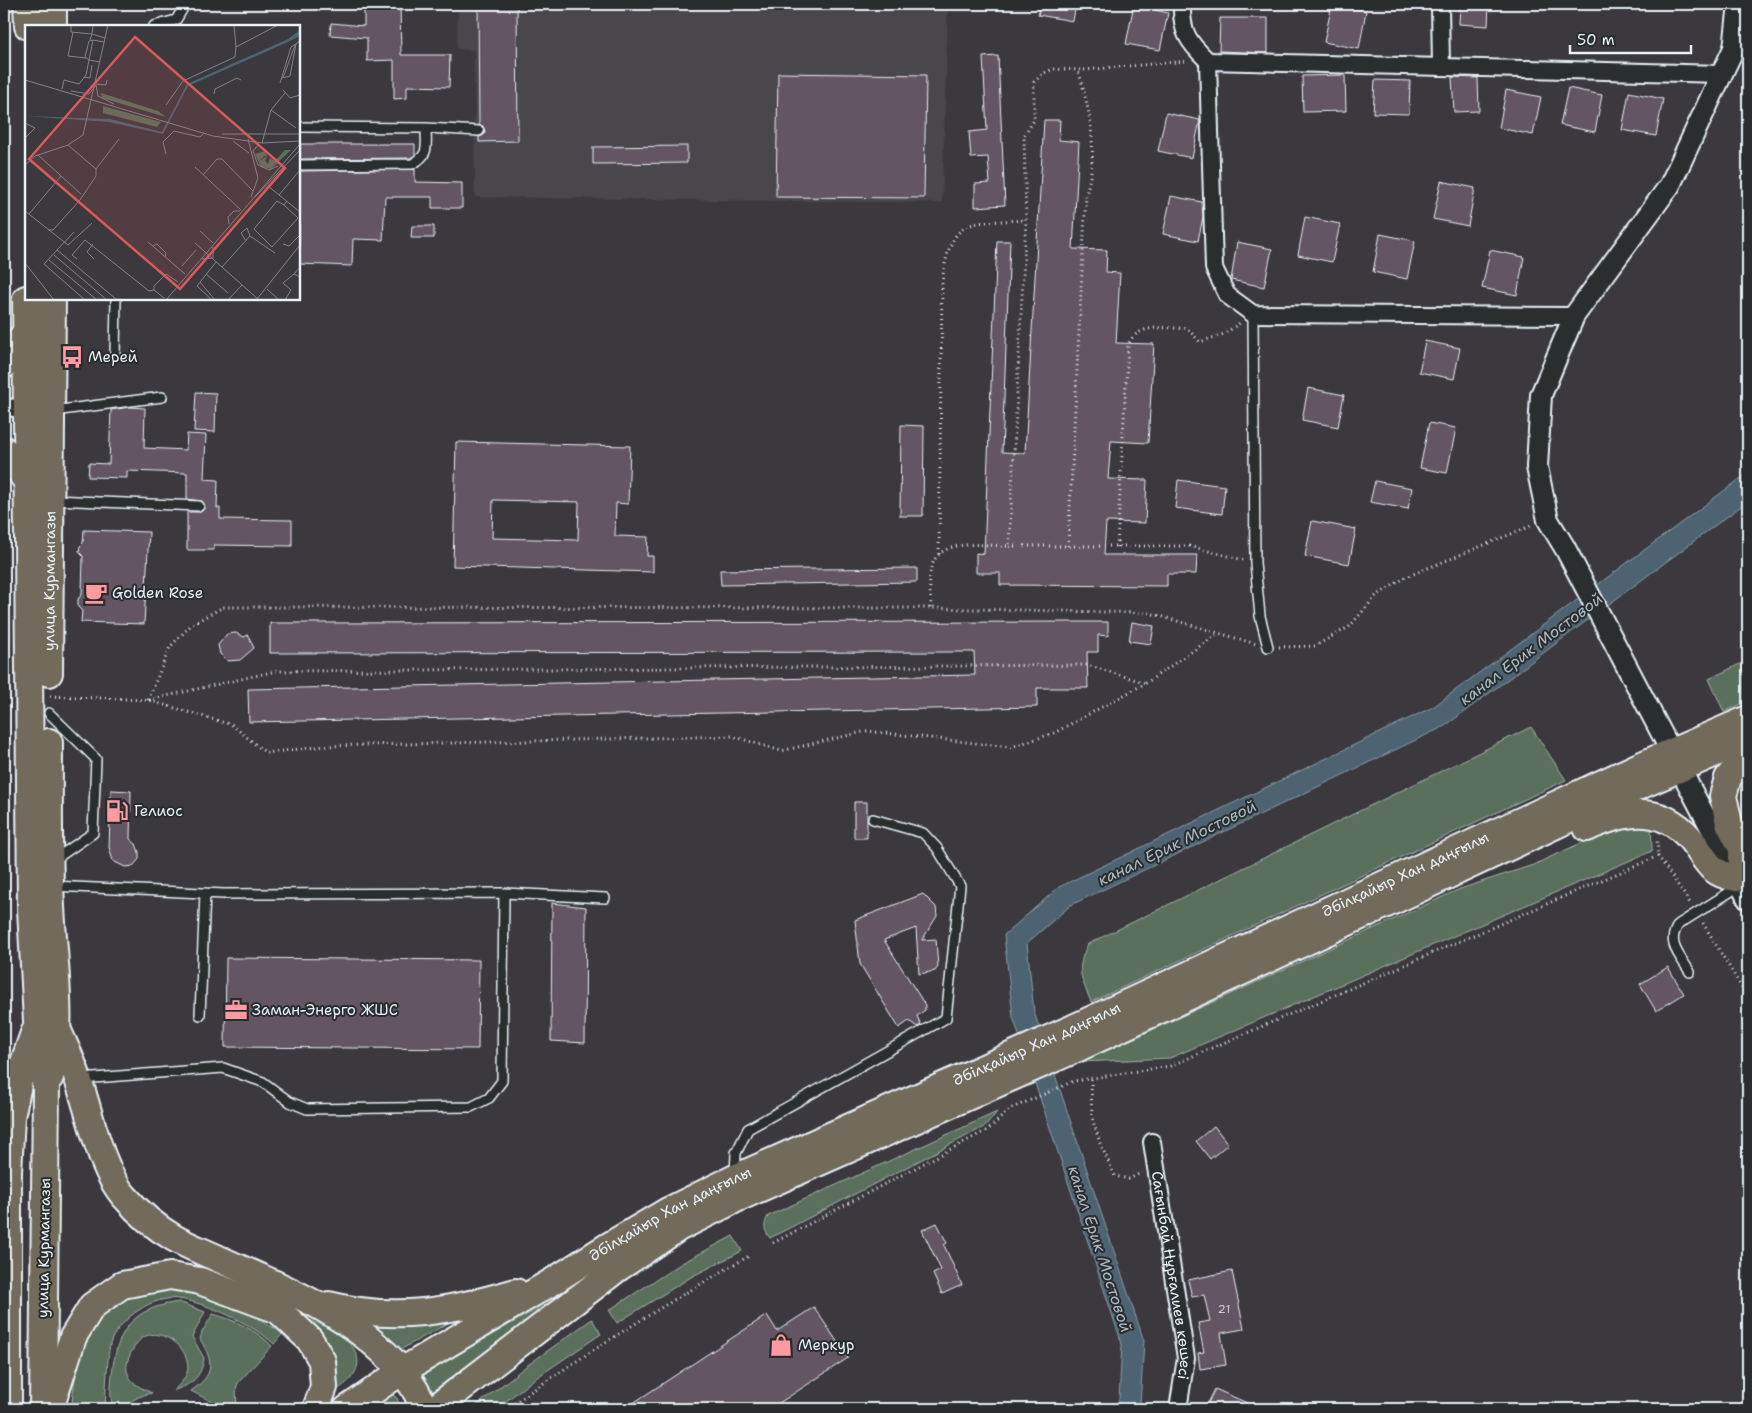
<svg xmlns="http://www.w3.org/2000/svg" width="1752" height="1413" font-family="'Shantell Sans',sans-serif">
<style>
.built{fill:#4a464c}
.green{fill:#5a705c;stroke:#a1b0aa}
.water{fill:#4d6472;stroke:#8b9ca8}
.building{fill:#645662;stroke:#e8f1f8;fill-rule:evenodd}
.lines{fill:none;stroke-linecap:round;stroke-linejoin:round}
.service-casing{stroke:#e8f1f8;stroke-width:12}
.minor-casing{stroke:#e8f1f8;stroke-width:20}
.tertiary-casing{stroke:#e8f1f8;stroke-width:24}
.primary-casing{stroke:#e8f1f8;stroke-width:30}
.path{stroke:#e8f1f8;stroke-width:3;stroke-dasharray:1 4;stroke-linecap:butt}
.service{stroke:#2a2d2e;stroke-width:9}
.minor{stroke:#2a2d2e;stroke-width:16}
.tertiary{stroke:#2a2d2e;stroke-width:20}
.primary{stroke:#726b5a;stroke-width:26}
.labels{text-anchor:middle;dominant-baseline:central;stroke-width:4;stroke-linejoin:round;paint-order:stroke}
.number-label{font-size:12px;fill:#c7cad2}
.poi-label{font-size:15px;fill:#e8f1f8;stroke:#2a2d2e;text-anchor:start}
.street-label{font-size:15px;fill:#e8f1f8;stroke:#2a2d2e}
.water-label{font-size:16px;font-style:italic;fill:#aab9c2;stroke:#2a2d2e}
.inset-road{fill:none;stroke:#808388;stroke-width:1}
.view{fill:#da5a5c;fill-opacity:0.15;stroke:#da5a5c;stroke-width:2.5}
.inset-edge{fill:none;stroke:#e8f1f8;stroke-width:2.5}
</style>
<rect width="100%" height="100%" fill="#3b393e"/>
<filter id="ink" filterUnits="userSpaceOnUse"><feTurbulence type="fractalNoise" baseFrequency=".02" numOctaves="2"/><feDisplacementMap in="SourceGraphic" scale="10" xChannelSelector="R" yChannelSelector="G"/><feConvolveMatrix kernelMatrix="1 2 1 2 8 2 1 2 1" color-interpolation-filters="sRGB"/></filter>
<g filter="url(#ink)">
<path class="built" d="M458 4H948L942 203 475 197 474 50 457 49Z"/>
<path class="green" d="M1748 660V701L1724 712 1709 679Z
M1531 727 1566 780 1091 1002C1081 977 1075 970 1088 944Z
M1651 822 1652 851 1170 1058 1082 1062 1460 889 1533 865 1625 823Z
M997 1112 986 1126 770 1238C764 1230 763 1226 768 1216Z
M733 1236 742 1251 691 1277 617 1323 609 1310 682 1263Z
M610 1268 433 1396 420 1375Z
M190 1286 248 1313 283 1333 274 1344C253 1324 207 1303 179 1299 153 1295 121 1318 111 1341 107 1353 106 1394 105 1409H71L79 1347 87 1325 121 1293Z
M179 1302 205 1312 192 1337 204 1358C201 1379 191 1384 173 1391 185 1379 192 1372 185 1355 180 1342 160 1330 146 1336 140 1338 137 1343 133 1349 119 1372 130 1384 152 1393 141 1395 130 1400 123 1409H114C109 1398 111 1386 112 1374 117 1329 133 1308 179 1302Z
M213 1314C235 1320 257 1330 272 1346L238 1383 236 1389 237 1409 222 1407 191 1391C215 1374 214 1363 200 1339L202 1332Z
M463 1315 398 1351 358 1322Z
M303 1317C324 1326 375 1346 352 1377 346 1385 335 1391 327 1397Z
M592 1319 601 1334 533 1380 496 1409H472L525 1367Z
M391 1394 397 1398 401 1409H360Z"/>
<path class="water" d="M1748 473V501L1445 726 1071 905 1027 943 1034 1012 1144 1341 1140 1404 1138 1409H1114L1119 1399 1122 1344 1013 1017 1004 935 1059 887 1433 707Z"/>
<path class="building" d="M364 4H400L401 55H450L449 87 407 86V98L394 99V60L367 61V38L330 35 331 23 364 26Z
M478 4H517L518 141 479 142V137L484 135 485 131 483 126 479 125Z
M1040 4H1076L1073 21 1038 15Z
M1134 4H1156L1155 10 1168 13 1160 50 1126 44Z
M1332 4 1366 11 1359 49 1324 42Z
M1460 4H1489L1488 26 1459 24Z
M1220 18H1268V53L1219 51Z
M998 56 1005 205 975 207V184L990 183 988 157 971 158 969 132 987 130 983 57Z
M778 73 926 75 924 198 776 197Z
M1345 75 1346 111 1303 112 1302 76Z
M1452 77 1478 78 1479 111 1454 112Z
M1375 80 1410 81 1409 114 1373 113Z
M1568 88 1602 95 1595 132 1560 125Z
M1506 90 1541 97 1533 135 1499 128Z
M1629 92 1663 99 1656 136 1622 130Z
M1166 113 1200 120 1192 158 1158 151Z
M1044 120H1060L1059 140 1079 142 1073 249 1107 250 1106 272 1120 273 1116 343 1154 344 1148 443 1111 441 1108 479 1147 480 1145 523 1106 522 1104 555H1197L1196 574H1167V586L1000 585V573H976V553L984 554 997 241H1010L1002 452 1025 453Z
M300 144H415V155L410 158 300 159Z
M687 146V163L593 164V147Z
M415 169V182L462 183V208H432V197H385L383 240 353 239 352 266 299 264 300 171Z
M1441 181 1475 188 1468 226 1433 219Z
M1171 196 1202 202 1203 217 1198 241 1163 234Z
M1305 217 1340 224 1332 262 1298 255Z
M412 226H434V238H411Z
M1380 234 1415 241 1407 279 1373 272Z
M1237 242 1272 249 1264 287 1231 280Z
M1490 250 1524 257 1517 295 1482 288Z
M1425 341 1460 348 1454 379 1419 372Z
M1308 388 1344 395 1338 427 1302 420Z
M196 392 216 393 215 432 194 431Z
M130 407 145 408 144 448 186 450 187 434 206 435 204 479 218 480 217 508H220V519L292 520V546L214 545V550H187V512H201L205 506 202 501 187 499V473L127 471V478L88 477 89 463 109 464 111 410Z
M1429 423 1456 428 1447 473 1420 468Z
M901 425 924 426 923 516H900Z
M456 442 630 446 628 504 616 503 615 536 648 537 647 556H653V572L453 566ZM493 500 579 502 578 540 492 538Z
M1178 480 1225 486 1222 514 1175 508Z
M1375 481 1412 488 1408 509 1370 502Z
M1312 521 1356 529 1349 564 1305 556Z
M84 530 149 532 144 624 81 622 82 611 78 607V599L82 594 83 556 79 552 80 546 83 543Z
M917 568V582L721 585 720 570Z
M1108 622V636L1098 635V652H1087L1088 688H1037V707L249 722 248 689 975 675 974 652 270 653V623Z
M1132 622 1154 626 1151 644 1129 641Z
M236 633 244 637 248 635 254 648 240 660 227 661 220 654 218 645 227 634Z
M111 790 131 791 130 839 136 844 139 852V859L133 866 125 867 113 861 109 847Z
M854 802H867V838H854Z
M923 894 936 907 937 916 922 940 936 939 938 967 935 971 919 974 916 928 884 940 925 1005V1010L917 1016 921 1025 917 1027 909 1021 899 1028 860 964 855 920Z
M552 903 586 907 585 1043 551 1041Z
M226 958 479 960 478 1049 225 1047Z
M1668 967 1684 994 1656 1011 1640 984Z
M1214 1126 1228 1144 1210 1159 1196 1141Z
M937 1223 947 1243 944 1245 962 1285 942 1294 933 1274 941 1270 922 1230Z
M1232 1271 1244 1329 1221 1333 1226 1365 1200 1369 1198 1353 1204 1352 1198 1323 1210 1321 1204 1295 1192 1297 1188 1280Z
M814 1307 848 1358 770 1409H624L767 1315 777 1331Z
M1215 1389 1261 1409H1205Z"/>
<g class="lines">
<defs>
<path id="service" d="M154 26 176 20 182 10V4
M299 127 426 128 479 131
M299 165 412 164C430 155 426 146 426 128
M1253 314 1255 563 1260 616 1268 647
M115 355 116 299
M53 411 162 397
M52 500 199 506
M49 713 96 759 93 833 54 860
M52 886 224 894 504 893 605 898
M1690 972C1680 956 1665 942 1679 924L1741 885
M200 1015 205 893
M81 1079 223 1068 263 1082 290 1102 307 1109 471 1107 489 1098 502 1081 504 893
M735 1175 736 1153 748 1129 946 1018 960 886 937 848 923 833 873 819"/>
<g id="minor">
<path d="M1182 4C1181 32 1188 42 1208 61L1214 268 1227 295 1253 314 1574 316"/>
<path d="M1440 4 1441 67"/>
<path d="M1208 61 1722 74"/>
<path d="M4 407 36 410"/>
<path id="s1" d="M1152 1142 1186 1358 1178 1409"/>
</g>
<path id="tertiary" d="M1739 4 1734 48 1670 185 1574 316 1541 395 1537 467 1548 520 1565 548 1748 899"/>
<g id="primary">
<path d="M27 4 28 26"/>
<path d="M53 4V26"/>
<path d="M26 299 31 909 39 1059 46 1086 43 1409"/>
<path d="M4 365 26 331"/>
<path d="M4 450 28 483"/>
<path id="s2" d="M49 673 52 299"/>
<path d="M49 742C49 797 48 852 51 906 53 954 65 1033 50 1077"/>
<path d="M1587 828C1629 809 1666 804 1696 846 1709 865 1712 874 1736 878L1742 864V848L1729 823 1723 796 1728 778 1744 758 1748 755"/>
<path d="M59 1033C66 1049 74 1065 79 1082 90 1114 102 1173 125 1197 139 1213 155 1227 174 1238 188 1246 204 1252 219 1259 286 1289 362 1318 408 1379 414 1388 422 1398 421 1409"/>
<path d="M329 1305C396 1322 451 1311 516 1292"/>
<path d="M51 1406 73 1337 92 1306 122 1285 170 1276 200 1281 278 1310 310 1340 322 1361 324 1387 316 1409"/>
<path d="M8 1409V1172L11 1117 21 1071 34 1033"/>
<path id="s3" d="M347 1409 402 1371 555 1280 607 1247 668 1211 735 1178 1069 1030 1635 768 1748 719"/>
<path d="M434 1409 618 1268 680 1227 738 1198 1078 1048 1644 784 1748 739"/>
</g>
</defs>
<use href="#service" class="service-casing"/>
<use href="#minor" class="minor-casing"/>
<use href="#tertiary" class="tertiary-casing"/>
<use href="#primary" class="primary-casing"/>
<path class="path" d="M1009 546H1189L1244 560
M1068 546 1086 194C1099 151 1090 112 1078 69
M1117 547 1128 345C1138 322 1165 329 1187 328L1200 342 1224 334 1240 323
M939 554 942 282C951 216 967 223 1026 220
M931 608C931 596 928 580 931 569 938 536 985 546 1009 546L1026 220 1024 136 1034 120V82L1044 73 1053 69 1084 70 1187 61
M1279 647 1315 646 1349 627 1376 596 1406 577 1533 525
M50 696 148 700 232 725 266 753 325 746 732 736 781 751 867 731 1011 747 1054 733 1146 683 1216 635
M148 700 170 647 192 624 223 607 931 608 1150 613 1256 644
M149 700 276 671 1087 665 1146 683
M1658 856 1690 903
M1703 923 1748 998
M1091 1079 1092 1118 1100 1143 1115 1176 1129 1179 1141 1173
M773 1243 989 1129 1010 1109 1074 1081 1170 1066 1658 856 1657 838
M506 1409C584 1354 665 1304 749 1256"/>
<use href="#service" class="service"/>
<use href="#minor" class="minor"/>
<use href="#tertiary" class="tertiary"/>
<use href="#primary" class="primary"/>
</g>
</g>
<defs>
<symbol id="bus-bare" viewBox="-9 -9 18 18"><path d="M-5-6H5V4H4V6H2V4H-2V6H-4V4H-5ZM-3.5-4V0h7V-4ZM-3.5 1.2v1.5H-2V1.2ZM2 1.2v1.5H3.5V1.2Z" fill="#ff9aa2" stroke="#2a2d2e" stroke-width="2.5" paint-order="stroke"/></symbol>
<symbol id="cafe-bare" viewBox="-9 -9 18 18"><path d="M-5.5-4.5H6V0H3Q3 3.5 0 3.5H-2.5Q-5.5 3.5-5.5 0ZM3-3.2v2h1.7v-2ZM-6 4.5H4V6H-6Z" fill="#ff9aa2" stroke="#2a2d2e" stroke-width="2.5" paint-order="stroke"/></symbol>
<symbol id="fuel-bare" viewBox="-9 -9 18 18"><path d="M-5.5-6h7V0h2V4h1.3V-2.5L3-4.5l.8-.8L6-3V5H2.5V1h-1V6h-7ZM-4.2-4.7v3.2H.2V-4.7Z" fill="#ff9aa2" stroke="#2a2d2e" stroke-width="2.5" paint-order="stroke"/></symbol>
<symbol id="office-bare" viewBox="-9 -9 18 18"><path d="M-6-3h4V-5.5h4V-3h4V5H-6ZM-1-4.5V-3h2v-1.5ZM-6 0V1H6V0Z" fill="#ff9aa2" stroke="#2a2d2e" stroke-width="2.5" paint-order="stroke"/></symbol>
<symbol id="shop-bare" viewBox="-9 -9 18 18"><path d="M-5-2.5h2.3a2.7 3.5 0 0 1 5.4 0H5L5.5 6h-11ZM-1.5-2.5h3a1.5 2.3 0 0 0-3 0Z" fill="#ff9aa2" stroke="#2a2d2e" stroke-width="2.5" paint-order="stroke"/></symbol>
</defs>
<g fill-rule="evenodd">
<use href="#bus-bare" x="56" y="341" width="32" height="32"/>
<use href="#cafe-bare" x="80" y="577" width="32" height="32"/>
<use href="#fuel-bare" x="101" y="795" width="32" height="32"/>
<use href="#office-bare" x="220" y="994" width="32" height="32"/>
<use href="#shop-bare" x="765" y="1329" width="32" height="32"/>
</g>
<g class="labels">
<g class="number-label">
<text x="1224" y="1309">21</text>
</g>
<g class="poi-label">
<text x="88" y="357">Мерей</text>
<text x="112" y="593">Golden Rose</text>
<text x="134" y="811">Гелиос</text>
<text x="252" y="1010">Заман-Энерго ЖШС</text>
<text x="798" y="1345">Меркур</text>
</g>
<g class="street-label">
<text stroke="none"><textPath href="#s2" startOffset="92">улица Курмангазы</textPath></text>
<text stroke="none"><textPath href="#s3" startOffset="1188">Әбілқайыр Хан даңғылы</textPath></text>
<text stroke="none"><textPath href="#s3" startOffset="782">Әбілқайыр Хан даңғылы</textPath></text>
<text stroke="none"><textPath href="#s3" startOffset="378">Әбілқайыр Хан даңғылы</textPath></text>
<text transform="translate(44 1248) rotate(-89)">улица Курмангазы</text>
<text stroke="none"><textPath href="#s1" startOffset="135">Сағынбай Нұрғалиев көшесі</textPath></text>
</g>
<g class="water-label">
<text transform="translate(1531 649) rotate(-37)">канал Ерик Мостовой</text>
<text transform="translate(1177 843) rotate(-26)">канал Ерик Мостовой</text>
<text transform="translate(1100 1249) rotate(72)">канал Ерик Мостовой</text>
</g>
</g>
<g transform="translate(25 25)">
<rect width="275" height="275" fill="#3b393e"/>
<path d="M76 68 133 86 141 92 77 73ZM78 81 136 97 132 102 78 88ZM260 125H266L246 144 236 142 230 129 240 126 242 131H239L234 136 242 131 240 136 243 139 245 133 250 136Z" fill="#5a705c"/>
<path d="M275 5 273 12 265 16 163 61 138 109 84 97 0 91 85 94 137 107 162 59 263 14Z" fill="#4d6472"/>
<path class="inset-road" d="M46 0V7L67 9 65 15M68 0 67 9 80 13M209 0 211 22M48 7 43 31 61 33M75 37 64 35 68 15 79 17M59 52 65 53 67 40M257 53 265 51 271 19M258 53 270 20M0 55 188 111 237 118 275 116M255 58 266 22 275 16M71 59 81 60 82 55M71 60 73 71 89 79M37 64 39 55 54 59 61 50 64 35 60 32 64 16 68 15M258 65 265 73 275 70M46 66 64 69 71 60M189 69 190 64 212 53 216 55M141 80 158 56 210 32 211 22 253 0M246 85 271 103M0 98 10 103 0 113M197 109H275M223 114 233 153 226 172M208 116 224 128M237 118 246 85 260 68M234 119 228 126 233 140 244 145 253 141M43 120 71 144M141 129 138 117 149 106 175 112 179 108M13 130 56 169M0 140 10 131 43 120 58 110 83 0M170 142 216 185M178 150 192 134H197L228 166M243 161 275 187M254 170 275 145M230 172 275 125M259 180 273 193 247 222 229 204 252 176 259 180 262 176M0 186 43 220 67 198M4 189 36 151M204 199 203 192 209 186H215M23 205H28L55 175 71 151V144L94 114M175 206 188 218M49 207 32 225 91 274 103 275M221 216 216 208 222 203 225 211M123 217 160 249M170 218 234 275M68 219 62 227 69 234M258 219 264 221 275 210M128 221 132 219 141 228 140 232M32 225 19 239 60 275M29 230 82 275M52 234 47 230 60 215 124 266 129 265M177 234 188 233V222M24 235 72 275M0 238 29 275M157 241 171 225M197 242 225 211 250 228M275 242 269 249 275 252M181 249 203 268M175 257 190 275M242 264 254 275M139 273 129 265V261L141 249 153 257M232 274 275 220M141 275 275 119M187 275 172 261 191 237M203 275 217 260M260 275 266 265 258 258 269 249"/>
<path class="view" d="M110 12 260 143 155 264 4 134Z"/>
<rect width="275" height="275" class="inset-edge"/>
</g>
<rect width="1752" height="1413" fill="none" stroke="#2a2d2e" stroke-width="20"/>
<rect x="10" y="10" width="1732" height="1393" fill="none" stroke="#e8f1f8" stroke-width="2" filter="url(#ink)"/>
<path d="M1570 45v8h121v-8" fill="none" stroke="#e8f1f8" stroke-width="2.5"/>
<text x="1577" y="45" font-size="15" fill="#e8f1f8" stroke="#2a2d2e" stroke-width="4" paint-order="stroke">50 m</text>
</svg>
